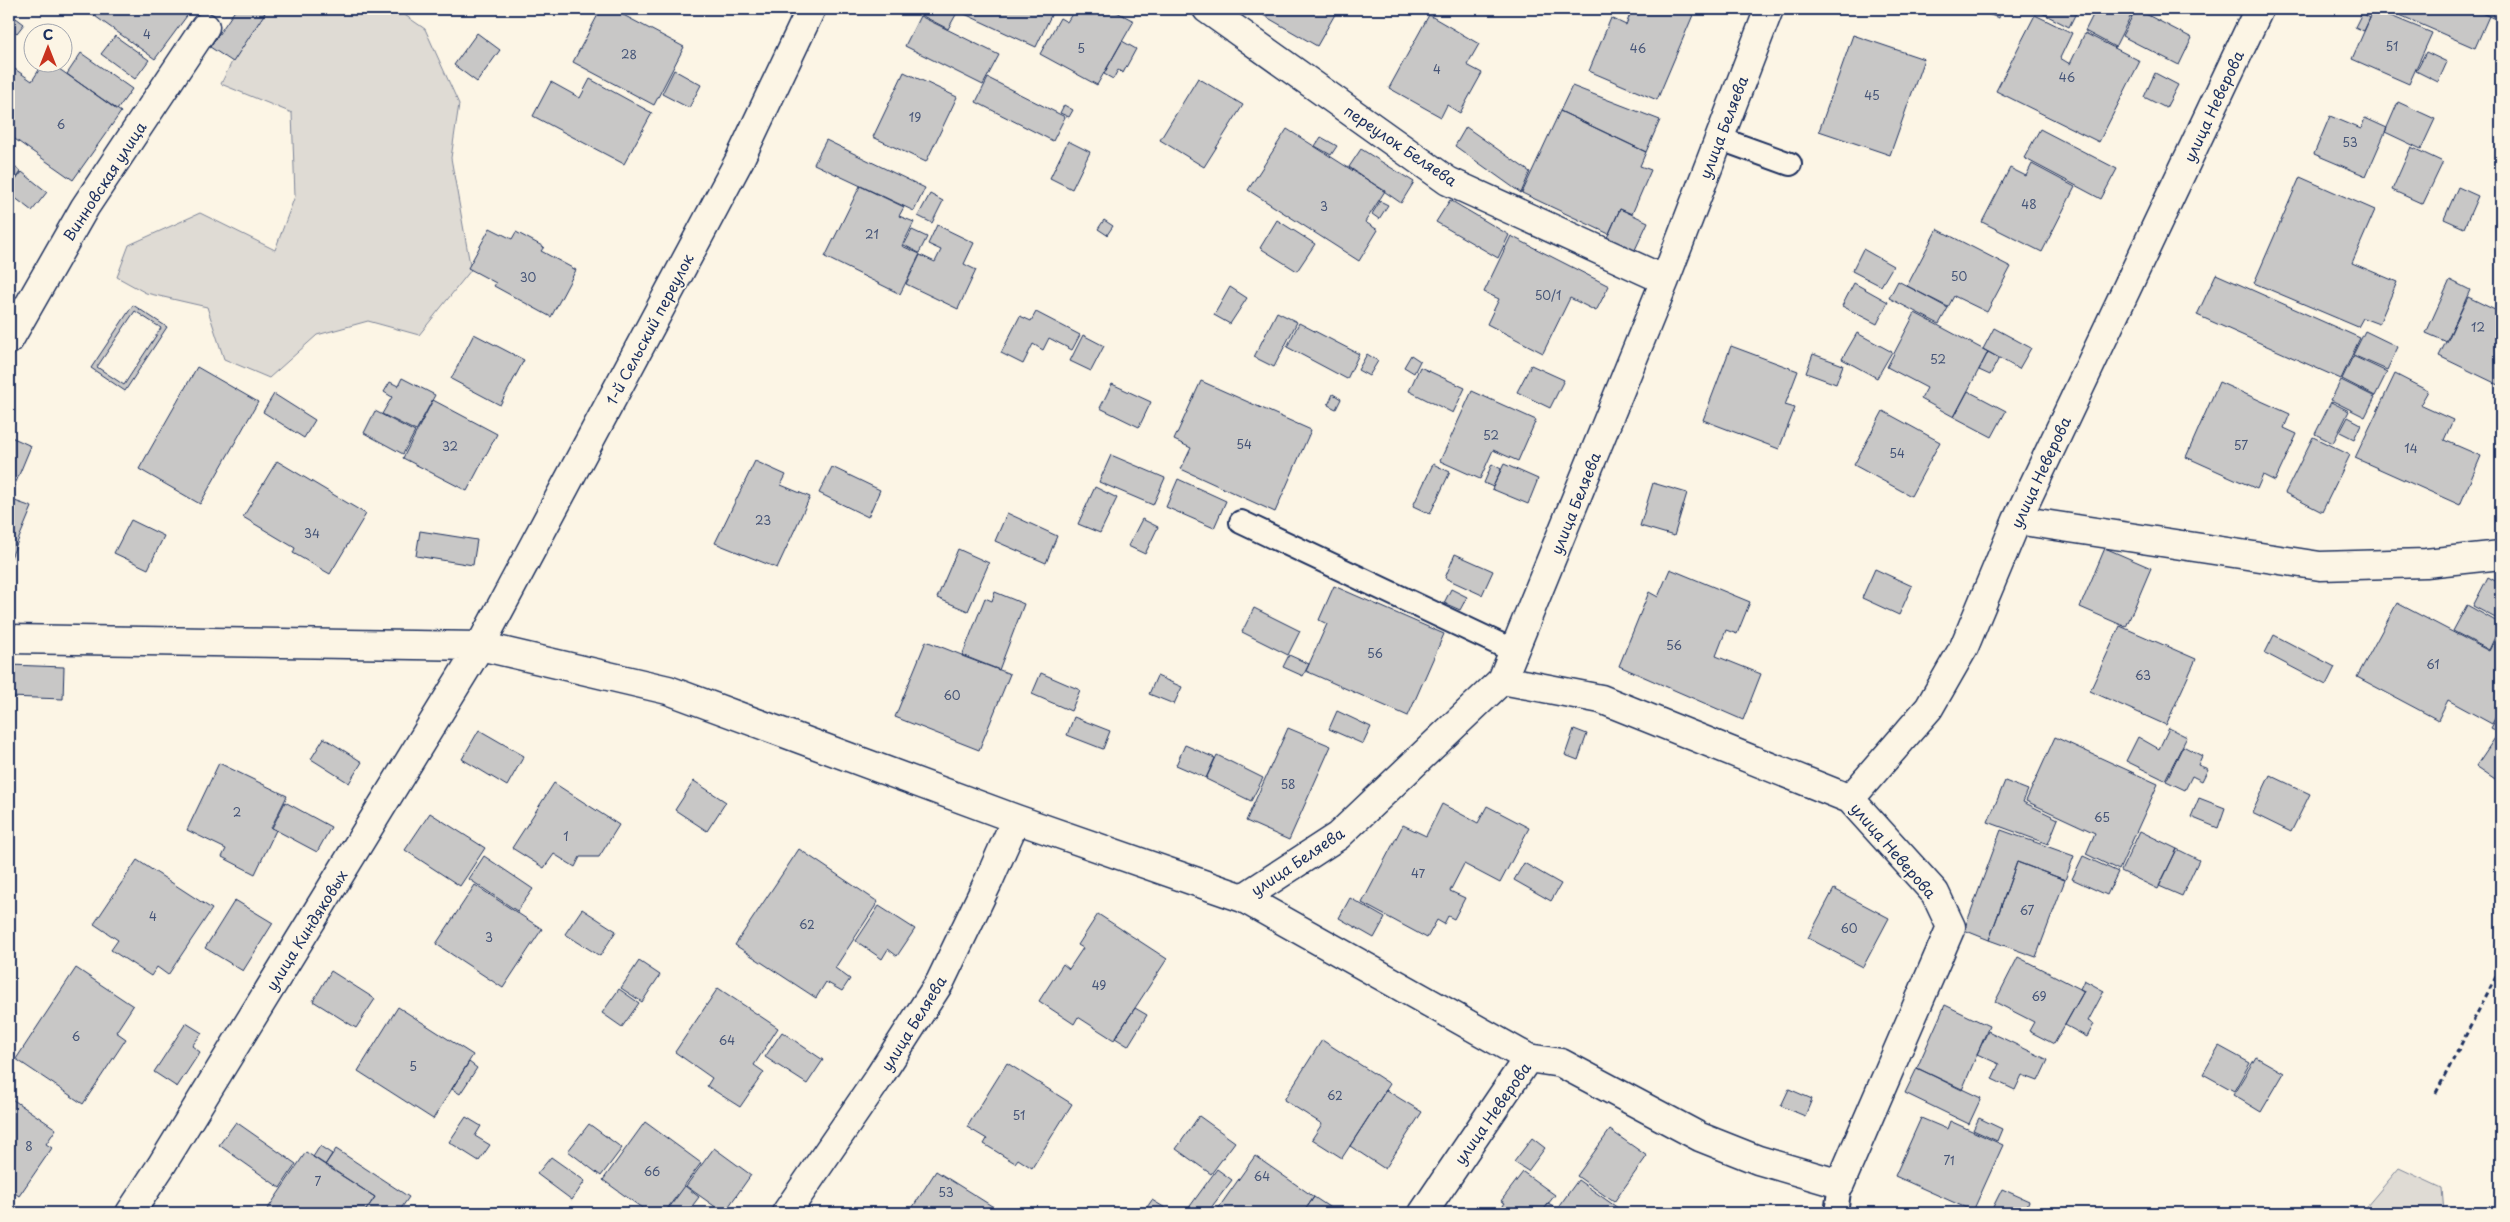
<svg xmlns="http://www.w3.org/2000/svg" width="2510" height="1222" font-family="'Playpen Sans',sans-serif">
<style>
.green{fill:#dfdbd4;stroke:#7d8599}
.building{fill:#c8c7c6;stroke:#1b2f5e;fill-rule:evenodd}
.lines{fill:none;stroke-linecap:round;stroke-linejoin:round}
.service-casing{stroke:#1b2f5e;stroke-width:26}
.minor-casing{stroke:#1b2f5e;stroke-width:31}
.path{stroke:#1b2f5e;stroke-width:3;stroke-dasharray:5 4;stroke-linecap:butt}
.service{stroke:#fcf5e5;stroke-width:22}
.minor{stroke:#fcf5e5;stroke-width:28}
.labels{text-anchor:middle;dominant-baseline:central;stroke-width:4;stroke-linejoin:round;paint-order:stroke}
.number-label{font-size:12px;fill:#465578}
.street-label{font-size:15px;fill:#1b2f5e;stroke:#fcf5e5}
</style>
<rect width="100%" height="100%" fill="#fcf5e5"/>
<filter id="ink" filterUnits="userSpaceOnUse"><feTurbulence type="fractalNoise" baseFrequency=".02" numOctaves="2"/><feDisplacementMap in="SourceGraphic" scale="10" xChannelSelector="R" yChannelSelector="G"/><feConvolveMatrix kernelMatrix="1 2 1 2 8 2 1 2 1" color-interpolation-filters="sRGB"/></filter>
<g filter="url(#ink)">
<path class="green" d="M258 9H396L425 29 459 104 451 158 471 270 419 335 368 321 317 335 269 378 224 359 207 307 146 293 117 277 129 245 200 213 275 250 295 196 292 113 221 84Z
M2399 1168 2442 1188 2444 1213H2361Z"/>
<path class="building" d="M85 9H192L155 59Z
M236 9H258L265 13 233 62 210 47Z
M601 9H612L684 47 654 105 573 62Z
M924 9H953L958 11 948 29 921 15Z
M954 9H1054L1036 47Z
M1075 9H1111L1134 21 1097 85 1040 54 1060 18 1067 22Z
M1266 9H1338L1317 46 1263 15Z
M1632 9H1678L1693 15 1657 100 1589 71 1611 18 1626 25Z
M1973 9H2001L1999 18Z
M2034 9H2078L2069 27Z
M2096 9H2134L2115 47 2085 31Z
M2136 9 2192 38 2179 65 2122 36Z
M2374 9 2432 33 2409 84 2352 59Z
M2386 9H2472L2489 16 2475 48Z
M2484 9H2497L2493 18 2482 13Z
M2362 13 2370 18 2364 31 2355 27Z
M1429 15 1479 44 1467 65 1482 73 1460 113 1447 105 1441 117 1389 88Z
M2035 15 2072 33 2060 58 2070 64 2085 33 2140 61 2099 142 1996 91Z
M920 16 999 55 983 85 905 46Z
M16 18 24 24 17 33 9 27Z
M477 33 500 50 477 82 454 65Z
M1853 35 1924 59 1890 155 1819 131Z
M115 36 149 60 135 79 101 54Z
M1122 41 1136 49 1123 73 1118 70 1113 79 1104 74Z
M2426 52 2447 62 2438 82 2416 71Z
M81 53 132 89 117 110 67 74Z
M44 62H49L121 112 73 180 9 135V65L32 81Z
M674 70 701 85 689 108 662 94Z
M904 72 957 97 926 162 873 137Z
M2155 73 2178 85 2166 108 2144 97Z
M988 78 1065 117 1053 141 976 102Z
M1198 78 1243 105 1204 167 1160 140Z
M590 79 652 113 624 164 533 116 551 82 580 98Z
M1572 86 1660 120 1646 152 1560 111Z
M2398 102 2435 119 2421 149 2385 132Z
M1064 105 1073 110 1069 117 1060 113Z
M1560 111 1646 152 1640 166 1651 170 1632 214 1620 209 1609 234 1522 193Z
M2330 116 2361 129 2365 118 2387 128 2366 176 2314 154Z
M1466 127 1530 172 1521 193 1455 146Z
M1287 129 1385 191 1365 222 1378 230 1359 261 1248 190Z
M2040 129 2117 169 2101 199 2024 158Z
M1321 137 1337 146 1331 155 1315 146Z
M826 140 925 188 914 211 814 164Z
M1068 141 1090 152 1072 189 1050 178Z
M2411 147 2443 162 2423 204 2392 190Z
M1361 149 1414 182 1401 203 1349 167Z
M9 162 21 172 9 188Z
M2032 164 2075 187 2042 252 1982 222 2010 168 2026 176Z
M22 172 47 192 32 211 9 193V189Z
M2300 177 2375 210 2352 263 2397 282 2379 324 2363 318 2358 327 2254 283Z
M860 186 904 207 899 216 914 222 902 246 920 254 900 294 825 257Z
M2458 187 2478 196 2464 228 2444 219Z
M930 194 943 201 932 223 918 216Z
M1450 200 1509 235 1498 258 1436 222Z
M1380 201 1388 205 1379 219 1372 214Z
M1620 209 1648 222 1633 254 1605 242Z
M1104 220 1113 226 1107 235 1098 229Z
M1277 220 1315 244 1297 271 1260 248Z
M937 225 974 243 964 264 976 270 958 309 906 284 920 255 935 262 941 250 928 244Z
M490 228 512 239 516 232 544 247 541 251 576 270 551 317 494 286 496 283 468 268Z
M1937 229 2011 267 1987 312 1954 296 1948 307 1907 286Z
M912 230 927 237 919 253 904 245Z
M1511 236 1609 286 1596 311 1570 298 1543 353 1487 324 1499 299 1484 292Z
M1863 249 1893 266 1881 286 1852 271Z
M2216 274 2360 338 2341 379 2197 315Z
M2450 280 2470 290 2447 342 2426 333Z
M1898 281 1948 308 1939 324 1889 298Z
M1854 283 1888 302 1877 324 1842 306Z
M1230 287 1247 298 1230 324 1214 315Z
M2468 297 2497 311 2501 302V386L2439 356Z
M133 305 167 327 125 391 91 368ZM135 311 161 328 124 385 97 367Z
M1036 312 1080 335 1072 350 1049 338 1043 350 1033 344 1023 364 1001 353 1020 316 1031 321Z
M1277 312 1297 322 1274 367 1254 357Z
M1915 313 1988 352 1954 417 1921 399 1927 388 1887 367Z
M1299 323 1359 354 1347 379 1287 347Z
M1994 328 2031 348 2019 369 1983 349Z
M2365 331 2398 347 2387 370 2353 355Z
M1857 333 1892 352 1877 378 1842 359Z
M474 334 524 360 500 405 451 379Z
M1083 335 1104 346 1091 371 1070 361Z
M1731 346 1798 371 1785 405 1795 408 1779 449 1703 420Z
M1988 352 1999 358 1990 375 1979 370Z
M1367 354 1378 361 1369 376 1358 370Z
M1813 354 1843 365 1836 384 1806 373Z
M1411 355 1420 361 1414 373 1404 367Z
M2353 356 2387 372 2375 396 2342 379Z
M1531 365 1564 380 1550 408 1517 392Z
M197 367 258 402 200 504 139 469Z
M1420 367 1465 388 1453 413 1409 391Z
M2395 374 2428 391 2420 405 2453 420 2444 440 2481 456 2460 505 2355 458Z
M402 378 435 395 416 431 382 414 392 397 384 392 390 382 398 386Z
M2341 380 2375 397 2365 417 2331 400Z
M1201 381 1311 430 1275 512 1181 469 1191 448 1174 440Z
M2219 382 2290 414 2284 428 2297 434 2275 481 2263 475 2257 489 2186 457Z
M1112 384 1151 402 1139 427 1100 408Z
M1472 391 1536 420 1518 461 1493 450 1480 479 1440 461Z
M1968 391 2006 411 1992 437 1954 417Z
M274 394 315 420 304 438 263 412Z
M1333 394 1341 399 1336 409 1328 405Z
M433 400 497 434 467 491 403 458Z
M2331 402 2349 411 2333 443 2315 434Z
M375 411 415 432 403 454 364 433Z
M1883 411 1940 442 1911 496 1854 465Z
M2348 417 2361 424 2354 439 2340 432Z
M9 436 31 446 9 499 32 507 10 560 9 559Z
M2313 437 2350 455 2322 512 2285 493Z
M1111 455 1165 478 1153 505 1099 482Z
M277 461 366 514 330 574 293 553 295 548 243 517Z
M755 461 786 475 781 485 810 497 777 568 715 543Z
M1433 464 1450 472 1430 514 1413 506Z
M1492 464 1501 469 1493 487 1484 483Z
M1504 464 1538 479 1528 504 1492 489Z
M832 467 880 490 868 517 819 493Z
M1178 479 1226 501 1214 528 1166 507Z
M1653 483 1687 493 1674 536 1640 526Z
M1095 487 1117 498 1100 533 1078 524Z
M1007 513 1057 536 1046 563 995 541Z
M1142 519 1158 527 1145 554 1128 546Z
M131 520 164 536 148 569 114 553Z
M420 531 477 540 473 565 416 556Z
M2105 548 2151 568 2126 627 2080 607Z
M958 549 989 563 968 611 937 598Z
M1455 554 1493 571 1482 595 1445 578Z
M1670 569 1750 602 1737 634 1726 630 1716 656 1761 674 1743 720 1619 666 1649 592 1658 597Z
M1875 569 1912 586 1899 615 1862 598Z
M2488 577 2501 584V621L2473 606Z
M1334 586 1444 634 1408 716 1306 671 1327 624 1319 620Z
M1451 589 1467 597 1460 610 1444 603Z
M995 592 1024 604 999 670 962 656 985 598 992 601Z
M2397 603 2489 651 2501 628V706L2492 724 2448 700 2438 720 2357 677Z
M2467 605 2501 624 2489 650 2453 631Z
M1254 608 1300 631 1288 655 1242 632Z
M2120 626 2196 659 2166 725 2090 691Z
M2274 635 2335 667 2326 685 2265 653Z
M926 641 1010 674 979 750 895 717Z
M1289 655 1309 664 1303 676 1283 667Z
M9 665 64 667 63 699 9 697Z
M1041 673 1080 690 1071 711 1032 694Z
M1157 676 1182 687 1174 704 1149 694Z
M1337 711 1371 727 1363 744 1329 729Z
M2499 714 2501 716V733L2491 728Z
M1074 717 1110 731 1103 749 1067 735Z
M1288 728 1331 746 1289 840 1246 821Z
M2169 728 2187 737 2165 780 2126 761 2138 737 2159 749Z
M1574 729 1587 734 1578 760 1565 755Z
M479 730 524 756 507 786 462 759Z
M2497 735 2501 738V783L2476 766Z
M2055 737 2158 784 2119 870 2086 854 2095 833 2026 801Z
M324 738 362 762 349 783 311 759Z
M1185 745 1215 758 1206 778 1176 765Z
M2183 746 2202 756 2198 765 2208 769 2202 781 2192 776 2185 790 2166 781Z
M1217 755 1263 778 1251 801 1206 779Z
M219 763 287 796 271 828 276 830 255 874 222 857 226 849 187 830Z
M2270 775 2310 794 2291 832 2252 813Z
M694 781 726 802 707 831 675 810Z
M2005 781 2028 790 2023 802 2058 819 2048 844 1988 822Z
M554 783 619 825 599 857H580L575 867 554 854 544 868 512 848Z
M2199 798 2225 808 2218 828 2191 817Z
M285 802 331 827 317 852 272 828Z
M1442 804 1478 823 1487 806 1529 828 1500 883 1464 864 1450 891 1465 898 1454 919 1448 916 1444 924 1437 920 1427 938 1362 903 1403 825 1426 836Z
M430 813 485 848 460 886 405 850Z
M2001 830 2074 856 2065 880 2017 862 1989 940 1964 930Z
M2140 831 2177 849 2158 889 2121 871Z
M799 849 878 902 835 968 850 979 842 991 826 982 816 998 735 945Z
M2177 849 2199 860 2182 896 2159 886Z
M484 856 533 889 517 911 469 879Z
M2083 856 2118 872 2107 895 2072 879Z
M137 860 212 909 168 975 157 967 151 976 111 950 118 940 94 924Z
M2017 862 2065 880 2036 957 1989 940Z
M1524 863 1561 884 1551 901 1514 880Z
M475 885 542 929 503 988 436 944Z
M1834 889 1889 918 1863 967 1808 938Z
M1350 898 1385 918 1374 938 1339 918Z
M235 900 273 923 243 971 205 948Z
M879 906 915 929 897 956 888 949 882 959 856 941Z
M582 909 616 931 600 956 565 934Z
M1098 914 1167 959 1114 1040 1078 1017 1074 1024 1039 1001 1063 964 1069 969 1083 948 1078 945Z
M2018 957 2084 991 2054 1044 2029 1031 2034 1022 1995 1002Z
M639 961 660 975 642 1002 621 988Z
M76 968 133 1006 116 1032 126 1039 83 1104 16 1059Z
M331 971 375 999 356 1028 313 1001Z
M2084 980 2104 991 2088 1021 2094 1024 2087 1037 2065 1025 2084 991 2080 989Z
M718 988 778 1028 754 1065 764 1072 740 1107 707 1086 712 1078 675 1052Z
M619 989 639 1003 622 1027 602 1013Z
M1945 1005 1989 1026 1962 1090 1917 1068Z
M398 1007 473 1055 433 1119 358 1071Z
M1135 1008 1147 1015 1128 1046 1115 1038Z
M186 1023 202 1033 192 1046 200 1052 177 1087 154 1072Z
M1988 1031 2048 1060 2038 1081 2022 1075 2015 1090 1992 1079 1999 1064 1977 1054Z
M782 1032 823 1060 807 1084 765 1057Z
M1322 1040 1390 1084 1342 1158 1312 1139 1322 1124 1284 1100Z
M2219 1046 2250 1063 2234 1091 2203 1074Z
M2256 1057 2284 1073 2261 1112 2233 1095Z
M469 1062 477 1068 460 1094 452 1089Z
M1007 1063 1072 1104 1032 1168 1018 1159 1015 1163 984 1144 987 1139 967 1127Z
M1917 1068 1981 1098 1969 1124 1905 1093Z
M1789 1089 1812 1099 1805 1116 1781 1106Z
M1386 1090 1422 1112 1385 1169 1350 1146Z
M9 1097 56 1129 46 1144 52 1148 19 1196 9 1189Z
M1199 1116 1235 1142 1211 1174 1176 1149Z
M466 1117 481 1126 475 1136 490 1145 479 1161 449 1142Z
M1921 1118 1947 1129 1950 1121 2003 1145 1973 1211 1895 1176Z
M1979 1118 2002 1129 1997 1141 1973 1130Z
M236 1122 296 1164 280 1188 219 1145Z
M645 1122 701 1163 664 1213H649L603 1180Z
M589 1124 622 1148 601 1176 568 1151Z
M1610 1130 1647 1156 1614 1202 1577 1176Z
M1532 1138 1545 1148 1528 1171 1514 1162Z
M320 1146 332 1154 325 1165 313 1157Z
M714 1148 751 1175 724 1213 686 1186Z
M336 1149 409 1197 398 1213H364L375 1197 325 1165Z
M306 1152 375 1197 364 1213H265Z
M1255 1156 1314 1197 1303 1213H1215Z
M551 1157 585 1181 572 1200 537 1174Z
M1217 1169 1232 1180 1207 1213H1193L1188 1209Z
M936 1171 1003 1213H909Z
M1523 1172 1555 1195 1541 1213H1498L1505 1203 1501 1201Z
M1578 1180 1625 1213H1542L1548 1204 1557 1209Z
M685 1186 699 1197 687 1213H668L666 1212Z
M2002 1189 2029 1201 2024 1213H2002L1992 1209Z
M1314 1197 1338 1213H1303Z
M1152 1200 1167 1209 1164 1213H1143Z"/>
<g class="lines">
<defs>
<path id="service" d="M1718 138 1790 164
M1241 522 1514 651
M1836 1213 1840 1184"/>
<path id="minor" d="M1207 9 1448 181 1665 280
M9 340 85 207 205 27
M2017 520 2320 566 2426 563 2501 555
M9 639 480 646 668 690 1016 819 1243 898 1528 1058 1561 1063 1700 1137 1758 1160 1840 1184 1951 927 1935 893 1850 799 1601 699 1502 680
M1850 799 1929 708 1964 647 2017 520 2259 9
M1243 898 1338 836 1502 680 1665 280 1769 9
M130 1213 161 1166 480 646 739 161 811 9
M786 1213 877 1080 940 982 989 880 1016 819
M1423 1213 1528 1058"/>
</defs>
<use href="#service" class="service-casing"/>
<use href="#minor" class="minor-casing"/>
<path class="path" d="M2436 1093 2501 967"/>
<use href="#service" class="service"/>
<use href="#minor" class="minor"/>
</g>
</g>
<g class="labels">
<g class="number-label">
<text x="147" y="34">4</text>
<text x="2392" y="46">51</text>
<text x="1081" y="48">5</text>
<text x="1638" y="48">46</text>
<text x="629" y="54">28</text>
<text x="1437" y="69">4</text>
<text x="2067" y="77">46</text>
<text x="1872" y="95">45</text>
<text x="915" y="117">19</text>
<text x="61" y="124">6</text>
<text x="2350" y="142">53</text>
<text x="2029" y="204">48</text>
<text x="1324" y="206">3</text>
<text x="872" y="234">21</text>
<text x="1959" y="276">50</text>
<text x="528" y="277">30</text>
<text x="1548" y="295">50/1</text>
<text x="2478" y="327">12</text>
<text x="1938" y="359">52</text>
<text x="1491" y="435">52</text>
<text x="1244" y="444">54</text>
<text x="2241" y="445">57</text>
<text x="450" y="446">32</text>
<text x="2411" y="448">14</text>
<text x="1897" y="453">54</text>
<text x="763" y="520">23</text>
<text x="312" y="533">34</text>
<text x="1674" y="645">56</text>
<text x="1375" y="653">56</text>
<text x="2433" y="664">61</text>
<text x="2143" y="675">63</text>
<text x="952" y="695">60</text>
<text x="1288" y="784">58</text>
<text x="237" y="812">2</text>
<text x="2102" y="817">65</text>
<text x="566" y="836">1</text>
<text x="1418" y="873">47</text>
<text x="2027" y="910">67</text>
<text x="153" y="916">4</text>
<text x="807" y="924">62</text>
<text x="1849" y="928">60</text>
<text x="489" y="937">3</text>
<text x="1099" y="985">49</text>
<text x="2039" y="996">69</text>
<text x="76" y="1036">6</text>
<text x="727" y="1040">64</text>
<text x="413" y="1066">5</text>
<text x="1335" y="1095">62</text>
<text x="1019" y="1115">51</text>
<text x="29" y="1146">8</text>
<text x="1949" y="1160">71</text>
<text x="652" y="1171">66</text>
<text x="1262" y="1176">64</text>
<text x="318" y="1181">7</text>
<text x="946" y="1192">53</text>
</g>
<g class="street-label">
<text transform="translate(2213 106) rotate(-65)">улица Неверова</text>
<text transform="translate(1723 127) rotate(-69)">улица Беляева</text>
<text transform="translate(1401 145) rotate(34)">переулок Беляева</text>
<text transform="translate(104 181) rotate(-57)">Винновская улица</text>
<text transform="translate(649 329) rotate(-62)">1-й Сельский переулок</text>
<text transform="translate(2040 472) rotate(-65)">улица Неверова</text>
<text transform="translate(1575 503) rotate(-68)">улица Беляева</text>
<text transform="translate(1894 850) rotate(49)">улица Неверова</text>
<text transform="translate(1297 861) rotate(-34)">улица Беляева</text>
<text transform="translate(306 930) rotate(-58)">улица Киндяковых</text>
<text transform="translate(913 1023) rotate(-58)">улица Беляева</text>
<text transform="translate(1492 1113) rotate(-55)">улица Неверова</text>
</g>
</g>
<rect width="2510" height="1222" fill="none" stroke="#fcf5e5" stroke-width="30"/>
<rect x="15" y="15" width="2480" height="1192" fill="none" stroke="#1b2f5e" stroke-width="2" filter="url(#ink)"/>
<g transform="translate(48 48)"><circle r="24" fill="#fcf5e5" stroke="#a2a6af"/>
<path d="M0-4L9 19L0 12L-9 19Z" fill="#c8321e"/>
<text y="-8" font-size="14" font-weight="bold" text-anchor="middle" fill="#1b2f5e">С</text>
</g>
</svg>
